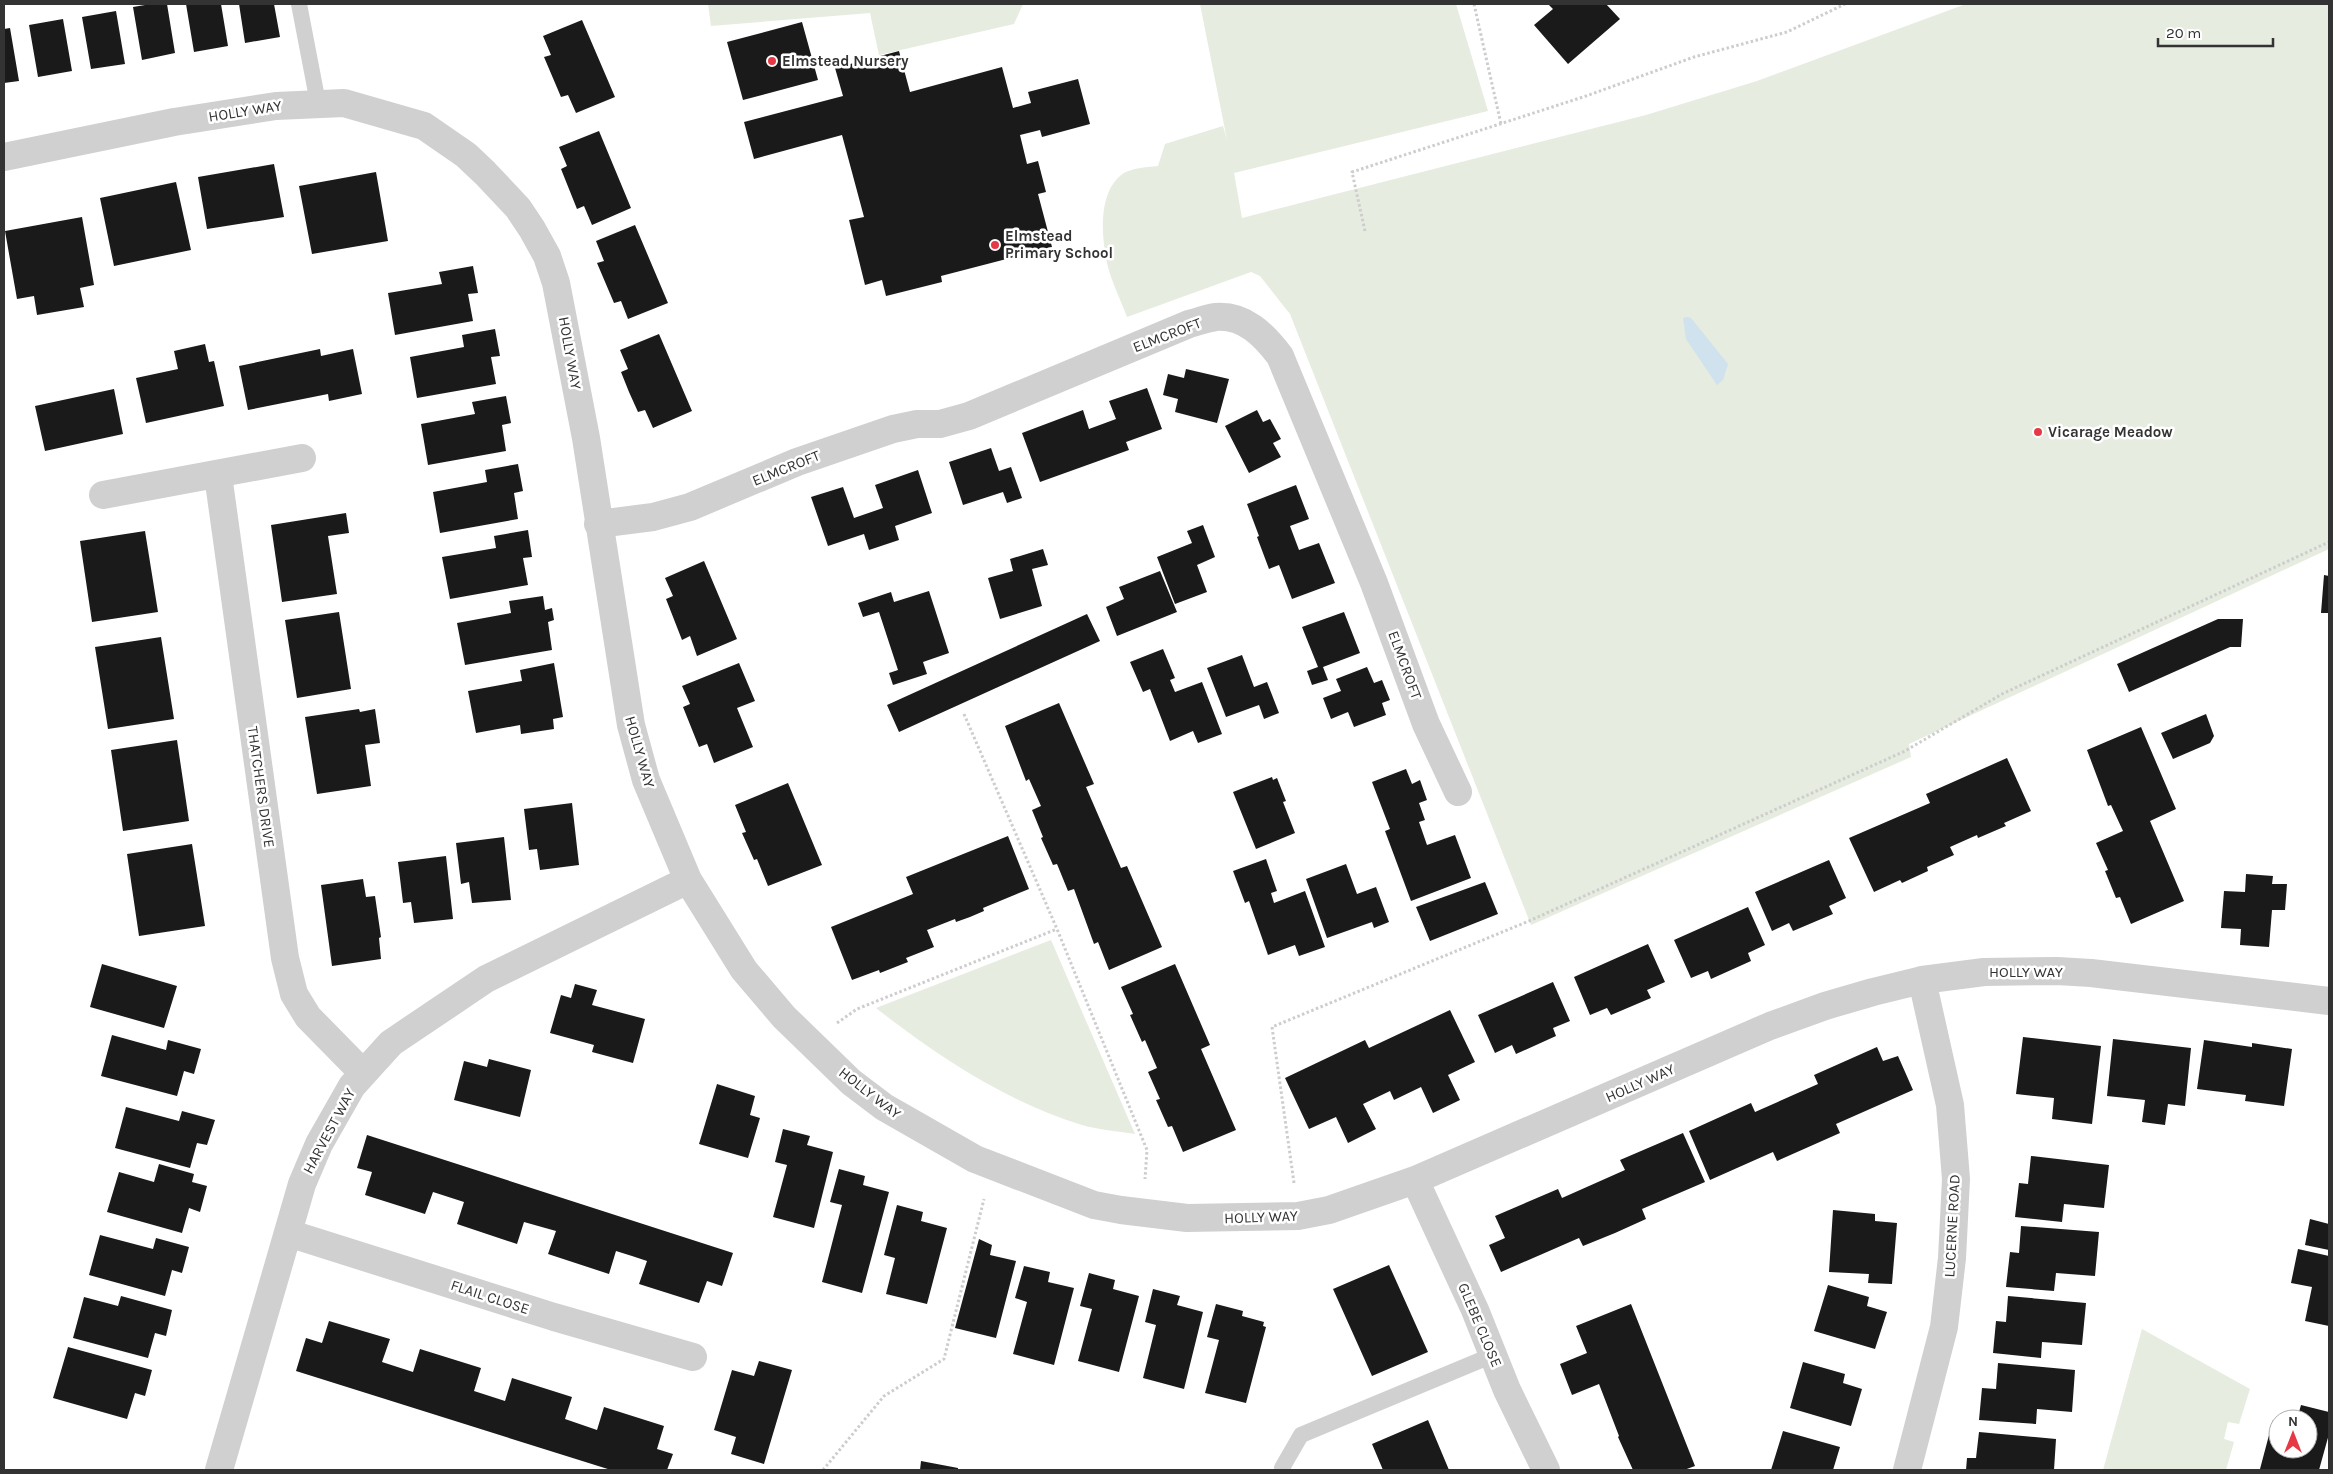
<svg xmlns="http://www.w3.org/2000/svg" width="2333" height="1474" font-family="Karla,sans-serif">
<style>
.green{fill:#e6ecdf}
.water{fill:#cfe2ee}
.building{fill:#1a1a1a}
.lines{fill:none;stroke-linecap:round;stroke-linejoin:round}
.path{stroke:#cdcdcd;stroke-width:3;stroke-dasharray:2.5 2.5;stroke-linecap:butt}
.lane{stroke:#d0d0d0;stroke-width:16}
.street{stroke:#d0d0d0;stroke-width:28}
.poi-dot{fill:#e63946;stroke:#fff;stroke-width:2}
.labels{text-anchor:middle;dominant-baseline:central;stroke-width:5;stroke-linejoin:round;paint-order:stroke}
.poi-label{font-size:15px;font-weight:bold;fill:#333;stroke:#fff;text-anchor:start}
.street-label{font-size:15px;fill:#333;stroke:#fff}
</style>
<rect width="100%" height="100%" fill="#fff"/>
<path class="green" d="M708 4H1023L1014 24 879 55 870 13 711 26Z
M1200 4H1456L1488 111 1234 173 1242 218 1646 115 1757 81 1966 4H2329V549L1909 744 1911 757 1531 925 1290 314 1260 276 1251 272 1127 317C1121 300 1111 281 1107 263 1101 235 1098 190 1124 173 1133 168 1148 167 1158 166L1165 144 1223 126 1227 140Z
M1051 940 1135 1134C1117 1131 1099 1130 1082 1125 1007 1102 937 1056 876 1008Z
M2142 1329 2250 1389 2239 1424 2228 1422 2224 1439 2234 1442 2226 1470H2103Z"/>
<path class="water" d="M1687 317 1691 318 1728 364 1723 380 1717 385 1686 339 1683 318Z"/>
<path class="building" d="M151 4H167L175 53 142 60 133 7Z
M186 4H221L228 46 194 52Z
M239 4H274L280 37 245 43Z
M1548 4H1606L1620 19 1568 64 1534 25 1553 9Z
M116 11 125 64 91 69 82 17Z
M63 19 72 71 38 77 29 25Z
M582 20 615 97 576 113 568 95 561 97 544 57 551 55 543 36Z
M802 22 818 80 743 100 727 42Z
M10 28 19 81 4 83V29Z
M899 51 910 92 1002 67 1013 108 1031 103 1028 92 1078 79 1090 124 1042 137 1040 130 1020 135 1027 164 1038 161 1046 192 1038 194 1052 247 941 276 942 282 886 296 882 280 865 285 849 220 864 217 842 135 754 159 744 122 843 96 835 68Z
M599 131 631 208 592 225 584 206 577 209 561 169 567 166 559 147Z
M274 164 284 217 207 229 198 177Z
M376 172 388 241 312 254 299 186Z
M176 182 191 250 114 266 100 198Z
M82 217 94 285 80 288 84 307 37 315 34 296 17 299 5 231Z
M635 225 668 303 628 319 621 301 614 303 597 263 604 261 596 241Z
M473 266 478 293 468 294 473 321 395 335 388 293 442 284 439 272Z
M495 329 500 356 491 357 496 384 417 398 410 357 464 347 462 335Z
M659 334 692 411 653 428 645 410 638 412 629 392 621 372 628 369 620 350Z
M205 344 209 362 214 361 224 406 146 423 136 378 178 369 174 351Z
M320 349 321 356 353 349 362 394 329 401 328 394 248 410 239 366Z
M1186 369 1229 379 1217 423 1175 412 1178 399 1163 395 1168 374 1184 378Z
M1147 388 1162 429 1126 442 1129 450 1040 482 1022 433 1083 410 1089 429 1116 419 1109 401Z
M114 389 123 434 45 451 35 406Z
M506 396 511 423 502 425 506 451 428 465 421 424 475 414 472 402Z
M1257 410 1263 422 1270 419 1281 439 1273 443 1281 457 1249 473 1225 426Z
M991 448 999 471 1011 467 1022 498 1007 503 1003 492 963 505 949 462Z
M518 464 523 491 514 493 518 519 440 533 433 492 487 482 485 470Z
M918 470 932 513 895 526 899 540 869 550 864 534 828 546 811 497 843 487 854 518 883 508 875 485Z
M1296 485 1309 519 1290 526 1299 550 1319 543 1335 583 1292 599 1279 565 1269 569 1257 537 1259 536 1247 504Z
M346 513 349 533 328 536 337 594 282 602 271 525Z
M1203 525 1215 557 1197 565 1207 592 1175 604 1157 557 1192 543 1187 531Z
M528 530 532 557 523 558 528 585 450 599 442 557 496 548 494 536Z
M145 531 158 612 92 622 80 541Z
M1043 549 1048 565 1032 569 1042 606 1000 619 988 578 1013 571 1010 559Z
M704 561 737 639 697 656 690 636 682 640 666 599 673 596 665 578Z
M1160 571 1177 612 1117 636 1106 607 1124 599 1119 587Z
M2324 575 2329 576V613H2321Z
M929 591 949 653 923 662 927 674 893 685 889 673 898 670 879 612 863 617 858 603 891 592 894 602Z
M543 596 545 610 552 608 554 620 548 622 552 650 465 665 457 623 511 613 509 601Z
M339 612 351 689 297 698 285 620Z
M1344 612 1360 653 1323 667 1328 680 1312 685 1307 671 1318 667 1302 627Z
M1087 614 1100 641 899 732 887 705Z
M2218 619H2243L2241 647H2230L2129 692 2117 664Z
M161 637 174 719 108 729 95 647Z
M1163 649 1175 678 1170 680 1175 692 1202 682 1222 734 1198 743 1193 731 1170 741 1150 689 1143 692 1130 662Z
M1242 655 1254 687 1267 682 1279 713 1264 719 1259 705 1226 717 1207 668Z
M554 663 563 717 553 719 554 729 521 734 520 725 476 733 468 691 522 681 520 670Z
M739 663 755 701 737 708 753 747 714 763 707 744 699 747 683 707 690 704 682 686Z
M1367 667 1374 683 1382 680 1390 700 1382 703 1386 715 1354 727 1348 712 1331 719 1323 698 1341 691 1336 679Z
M1059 703 1094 784 1086 787 1121 868 1127 866 1162 947 1109 970 1098 942 1094 944 1074 889 1068 891 1057 864 1053 865 1041 838 1043 837 1032 810 1041 806 1029 779 1026 781 1005 726Z
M359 709 360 712 375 709 380 743 365 745 371 786 317 794 305 717Z
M2206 714 2214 736 2210 743 2173 759 2161 733Z
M2141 727 2176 809 2150 821 2184 901 2131 924 2120 897 2116 898 2105 871 2108 870 2096 843 2123 831 2111 805 2108 806 2087 750Z
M177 740 189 821 123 831 111 750Z
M2007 758 2031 811 2004 823 2006 826 1978 838 1977 835 1950 847 1954 855 1927 867 1928 871 1902 883 1900 880 1874 892 1849 838 1930 803 1926 794Z
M1406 769 1412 784 1420 780 1427 800 1419 803 1425 820 1419 822 1427 845 1455 835 1471 878 1411 901 1385 831 1390 829 1372 782Z
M1272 777 1273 780 1277 778 1286 801 1283 802 1295 833 1256 849 1233 792Z
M788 783 822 865 768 886 757 859 754 860 742 833 746 832 735 805Z
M572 803 579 865 540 870 537 849 529 850 524 809Z
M1008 836 1029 889 983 908 984 911 970 917 956 922 955 919 927 930 934 947 906 958 908 962 880 973 879 970 852 980 831 927 913 894 906 877Z
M504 837 511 900 472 903 469 882 461 884 456 843Z
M192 844 205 926 139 936 127 854Z
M446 856 453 919 414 923 411 902 403 903 398 862Z
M1266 859 1277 891 1271 893 1274 903 1305 891 1325 947 1299 956 1295 945 1268 955 1249 901 1245 903 1233 871Z
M1829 860 1846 898 1829 906 1833 914 1793 931 1789 923 1772 931 1755 892Z
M1346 864 1357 894 1376 887 1389 922 1374 928 1372 922 1327 938 1306 879Z
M2246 874 2273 876 2272 884H2287L2285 910H2272L2269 947 2240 945 2241 929 2221 928 2224 891 2245 892Z
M363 879 366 897 375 896 381 937 379 938 381 959 332 966 321 885Z
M1485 882 1498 914 1430 941 1416 907Z
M1748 907 1765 945 1748 953 1751 961 1711 979 1708 971 1691 978 1674 940Z
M1648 944 1665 982 1647 990 1651 998 1611 1015 1607 1008 1590 1015 1574 977Z
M102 964 177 986 164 1028 90 1007Z
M1175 964 1210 1045 1201 1049 1236 1130 1183 1152 1172 1126 1168 1127 1156 1100 1160 1099 1148 1072 1157 1068 1145 1040 1142 1042 1130 1015 1133 1014 1121 987Z
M1553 982 1570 1021 1553 1028 1556 1036 1516 1054 1512 1045 1495 1053 1478 1015Z
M575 984 597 990 592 1005 645 1019 633 1063 592 1052 594 1045 550 1033 561 995 571 998Z
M1450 1010 1475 1062 1448 1075 1460 1100 1433 1113 1421 1087 1394 1100 1390 1091 1363 1104 1376 1129 1348 1143 1336 1117 1309 1129 1285 1078 1365 1040 1369 1048Z
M112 1035 166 1050 168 1040 201 1049 194 1074 184 1071 177 1096 101 1076Z
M2023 1037 2101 1046 2092 1124 2052 1119 2054 1098 2016 1094Z
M2113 1039 2191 1048 2185 1106 2168 1104 2165 1125 2142 1122 2145 1100 2107 1096Z
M2204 1040 2252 1047V1043L2292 1049 2284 1106 2245 1101 2246 1095 2197 1089Z
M1877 1047 1883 1061 1898 1056 1913 1090 1836 1124 1840 1133 1777 1161 1773 1152 1710 1180 1689 1131 1751 1103 1755 1112 1818 1084 1814 1075Z
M489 1059 531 1070 520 1117 454 1100 464 1061 487 1067Z
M717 1084 755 1096 750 1115 760 1118 748 1158 699 1144Z
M126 1107 179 1121 182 1111 215 1120 207 1145 197 1143 190 1168 115 1148Z
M783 1129 810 1136 807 1145 833 1152 814 1228 773 1217 787 1165 775 1162Z
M1683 1133 1705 1182 1642 1209 1646 1219 1615 1233 1583 1246 1579 1238 1501 1272 1489 1245 1505 1238 1495 1216 1558 1189 1562 1198 1625 1170 1620 1160Z
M367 1135 733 1253 722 1286 707 1281 699 1303 639 1284 647 1261 632 1256 616 1251 609 1274 548 1254 556 1231 524 1222 517 1244 457 1224 464 1202 433 1192 425 1214 365 1195 372 1172 357 1168Z
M2031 1156 2109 1165 2104 1208 2064 1204 2062 1222 2015 1217 2019 1183 2028 1184Z
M159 1164 194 1174 192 1182 207 1186 200 1212 189 1208 182 1233 107 1212 119 1172 154 1182Z
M839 1169 865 1176 863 1185 889 1192 862 1293 822 1282 842 1205 830 1202Z
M897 1205 923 1212 921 1221 947 1228 927 1304 886 1294 895 1258 884 1255Z
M1833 1210 1875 1214V1221L1897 1223 1892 1284 1868 1283 1869 1274 1829 1272Z
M2310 1219 2329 1224V1250L2305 1245Z
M2021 1226 2099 1232 2095 1276 2056 1273 2054 1291 2006 1287 2010 1252 2019 1253Z
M100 1235 153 1249 156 1238 189 1247 182 1273 172 1270 165 1296 89 1275Z
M979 1239 992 1245 990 1255 1016 1261 996 1338 955 1328Z
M2298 1249 2329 1256V1326L2305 1321 2312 1287 2291 1283Z
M1389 1265 1428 1352 1372 1376 1333 1289Z
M1024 1266 1050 1272 1048 1282 1074 1288 1054 1365 1013 1354 1027 1302 1015 1298Z
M1089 1273 1115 1280 1113 1289 1139 1296 1119 1372 1078 1361 1092 1309 1080 1306Z
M1828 1285 1869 1297 1867 1306 1887 1312 1875 1349 1814 1331Z
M1153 1289 1180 1296 1177 1305 1203 1312 1184 1389 1143 1378 1156 1325 1145 1322Z
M121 1296 172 1310 166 1336 155 1333 148 1358 73 1338 84 1297 118 1306Z
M2008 1296 2086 1303 2082 1345 2042 1342 2041 1358 1993 1353 1996 1321 2006 1322Z
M1216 1304 1243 1311 1242 1316 1264 1322 1263 1326 1266 1327 1246 1403 1205 1393 1219 1340 1207 1337Z
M1631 1304 1695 1466 1684 1470H1633L1618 1437 1619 1436 1599 1384 1572 1395 1560 1364 1587 1353 1576 1326Z
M329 1321 390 1339 382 1362 413 1372 420 1349 481 1368 474 1391 505 1401 512 1378 572 1397 565 1419 597 1430 604 1407 664 1426 657 1449 673 1454 667 1470H611L296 1371 306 1338 322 1343Z
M68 1347 152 1370 145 1396 135 1393 127 1419 53 1398Z
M759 1361 792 1370 764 1464 731 1454 736 1437 714 1430 732 1370 754 1376Z
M1803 1362 1845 1374 1843 1383 1862 1389 1851 1426 1790 1408Z
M1998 1363 2075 1370 2072 1412 2037 1409 2036 1424 1979 1420 1982 1388 1996 1389Z
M2301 1405 2329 1412V1434L2319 1470 2260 1469 2273 1420 2278 1421V1449H2308V1419H2297Z
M1428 1420 1449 1470H1383L1372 1444Z
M1783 1431 1840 1447 1833 1470H1771Z
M1979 1432 2056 1439 2054 1470H1966L1967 1458H1976Z
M921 1461 958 1468V1470H920Z"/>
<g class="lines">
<path class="path" d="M1474 4 1501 124
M1365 231 1352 172 1586 96 1694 57 1787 32 1845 4
M964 714 1057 929 1147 1150 1145 1179
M837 1023 857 1009 1057 929
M1294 1183 1272 1027 1529 921 1905 751 2002 694 2329 542
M823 1470 884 1396 944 1359 984 1199"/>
<path class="lane" d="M299 4 318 103
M1282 1468 1301 1435 1493 1355"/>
<path class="street" d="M4 157 174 122 276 106 344 103 424 126 466 155 485 173 518 208 532 229 547 256 556 283 586 438 631 725 646 780 688 880 744 970 784 1017 851 1082 884 1107 975 1159 1094 1205 1121 1210 1187 1218 1298 1216 1329 1210 1415 1180 1770 1026 1825 1006 1873 992 1922 980 1984 972 2057 971 2091 973 2329 1001
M218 475 285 958 294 994 308 1017 363 1073
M103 495 302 458
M598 524 653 517 690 507 797 462 893 429 917 424H940L969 416 1189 324C1198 322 1207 318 1216 317 1245 315 1264 335 1280 356L1374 583 1426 724 1458 792
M1415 1180 1475 1310 1507 1390 1546 1470
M288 1233 554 1317 693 1357
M219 1470 302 1184 319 1144 352 1086 391 1043 486 979 688 880
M1907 1470 1944 1327 1952 1258 1956 1179 1950 1105 1922 980"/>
</g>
<g class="poi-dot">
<circle cx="772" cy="61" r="5"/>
<circle cx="995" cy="245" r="5"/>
<circle cx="2038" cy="432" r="5"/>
</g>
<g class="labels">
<g class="poi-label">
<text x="782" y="61">Elmstead Nursery</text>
<text x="1005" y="236">Elmstead<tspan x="1005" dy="17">Primary School</tspan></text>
<text x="2048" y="432">Vicarage Meadow</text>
</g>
<g class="street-label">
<text transform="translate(245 111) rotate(-9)">HOLLY WAY</text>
<text transform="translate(1167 335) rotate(-21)">ELMCROFT</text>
<text transform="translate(570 353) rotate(80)">HOLLY WAY</text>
<text transform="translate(786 468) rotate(-22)">ELMCROFT</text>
<text transform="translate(1405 665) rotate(70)">ELMCROFT</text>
<text transform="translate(640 752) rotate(74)">HOLLY WAY</text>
<text transform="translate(261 787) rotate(82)">THATCHERS DRIVE</text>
<text x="2026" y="972">HOLLY WAY</text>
<text transform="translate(1640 1083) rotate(-24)">HOLLY WAY</text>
<text transform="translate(870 1093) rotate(38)">HOLLY WAY</text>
<text transform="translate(329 1131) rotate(-62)">HARVEST WAY</text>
<text transform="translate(1261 1217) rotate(-2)">HOLLY WAY</text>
<text transform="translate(1952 1226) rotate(-87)">LUCERNE ROAD</text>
<text transform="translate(490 1297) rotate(18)">FLAIL CLOSE</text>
<text transform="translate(1480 1325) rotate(67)">GLEBE CLOSE</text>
</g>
</g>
<rect width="2333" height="1474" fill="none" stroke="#333333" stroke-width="10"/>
<g transform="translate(2293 1434)"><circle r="24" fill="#ffffff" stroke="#adadad"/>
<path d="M0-4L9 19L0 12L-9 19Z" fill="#e63946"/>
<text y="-8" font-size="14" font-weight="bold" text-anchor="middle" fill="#333333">N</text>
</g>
<path d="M2158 38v8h115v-8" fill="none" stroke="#333333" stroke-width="2.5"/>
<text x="2166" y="38" font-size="15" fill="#333333" stroke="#ffffff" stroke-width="4" paint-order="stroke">20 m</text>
</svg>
